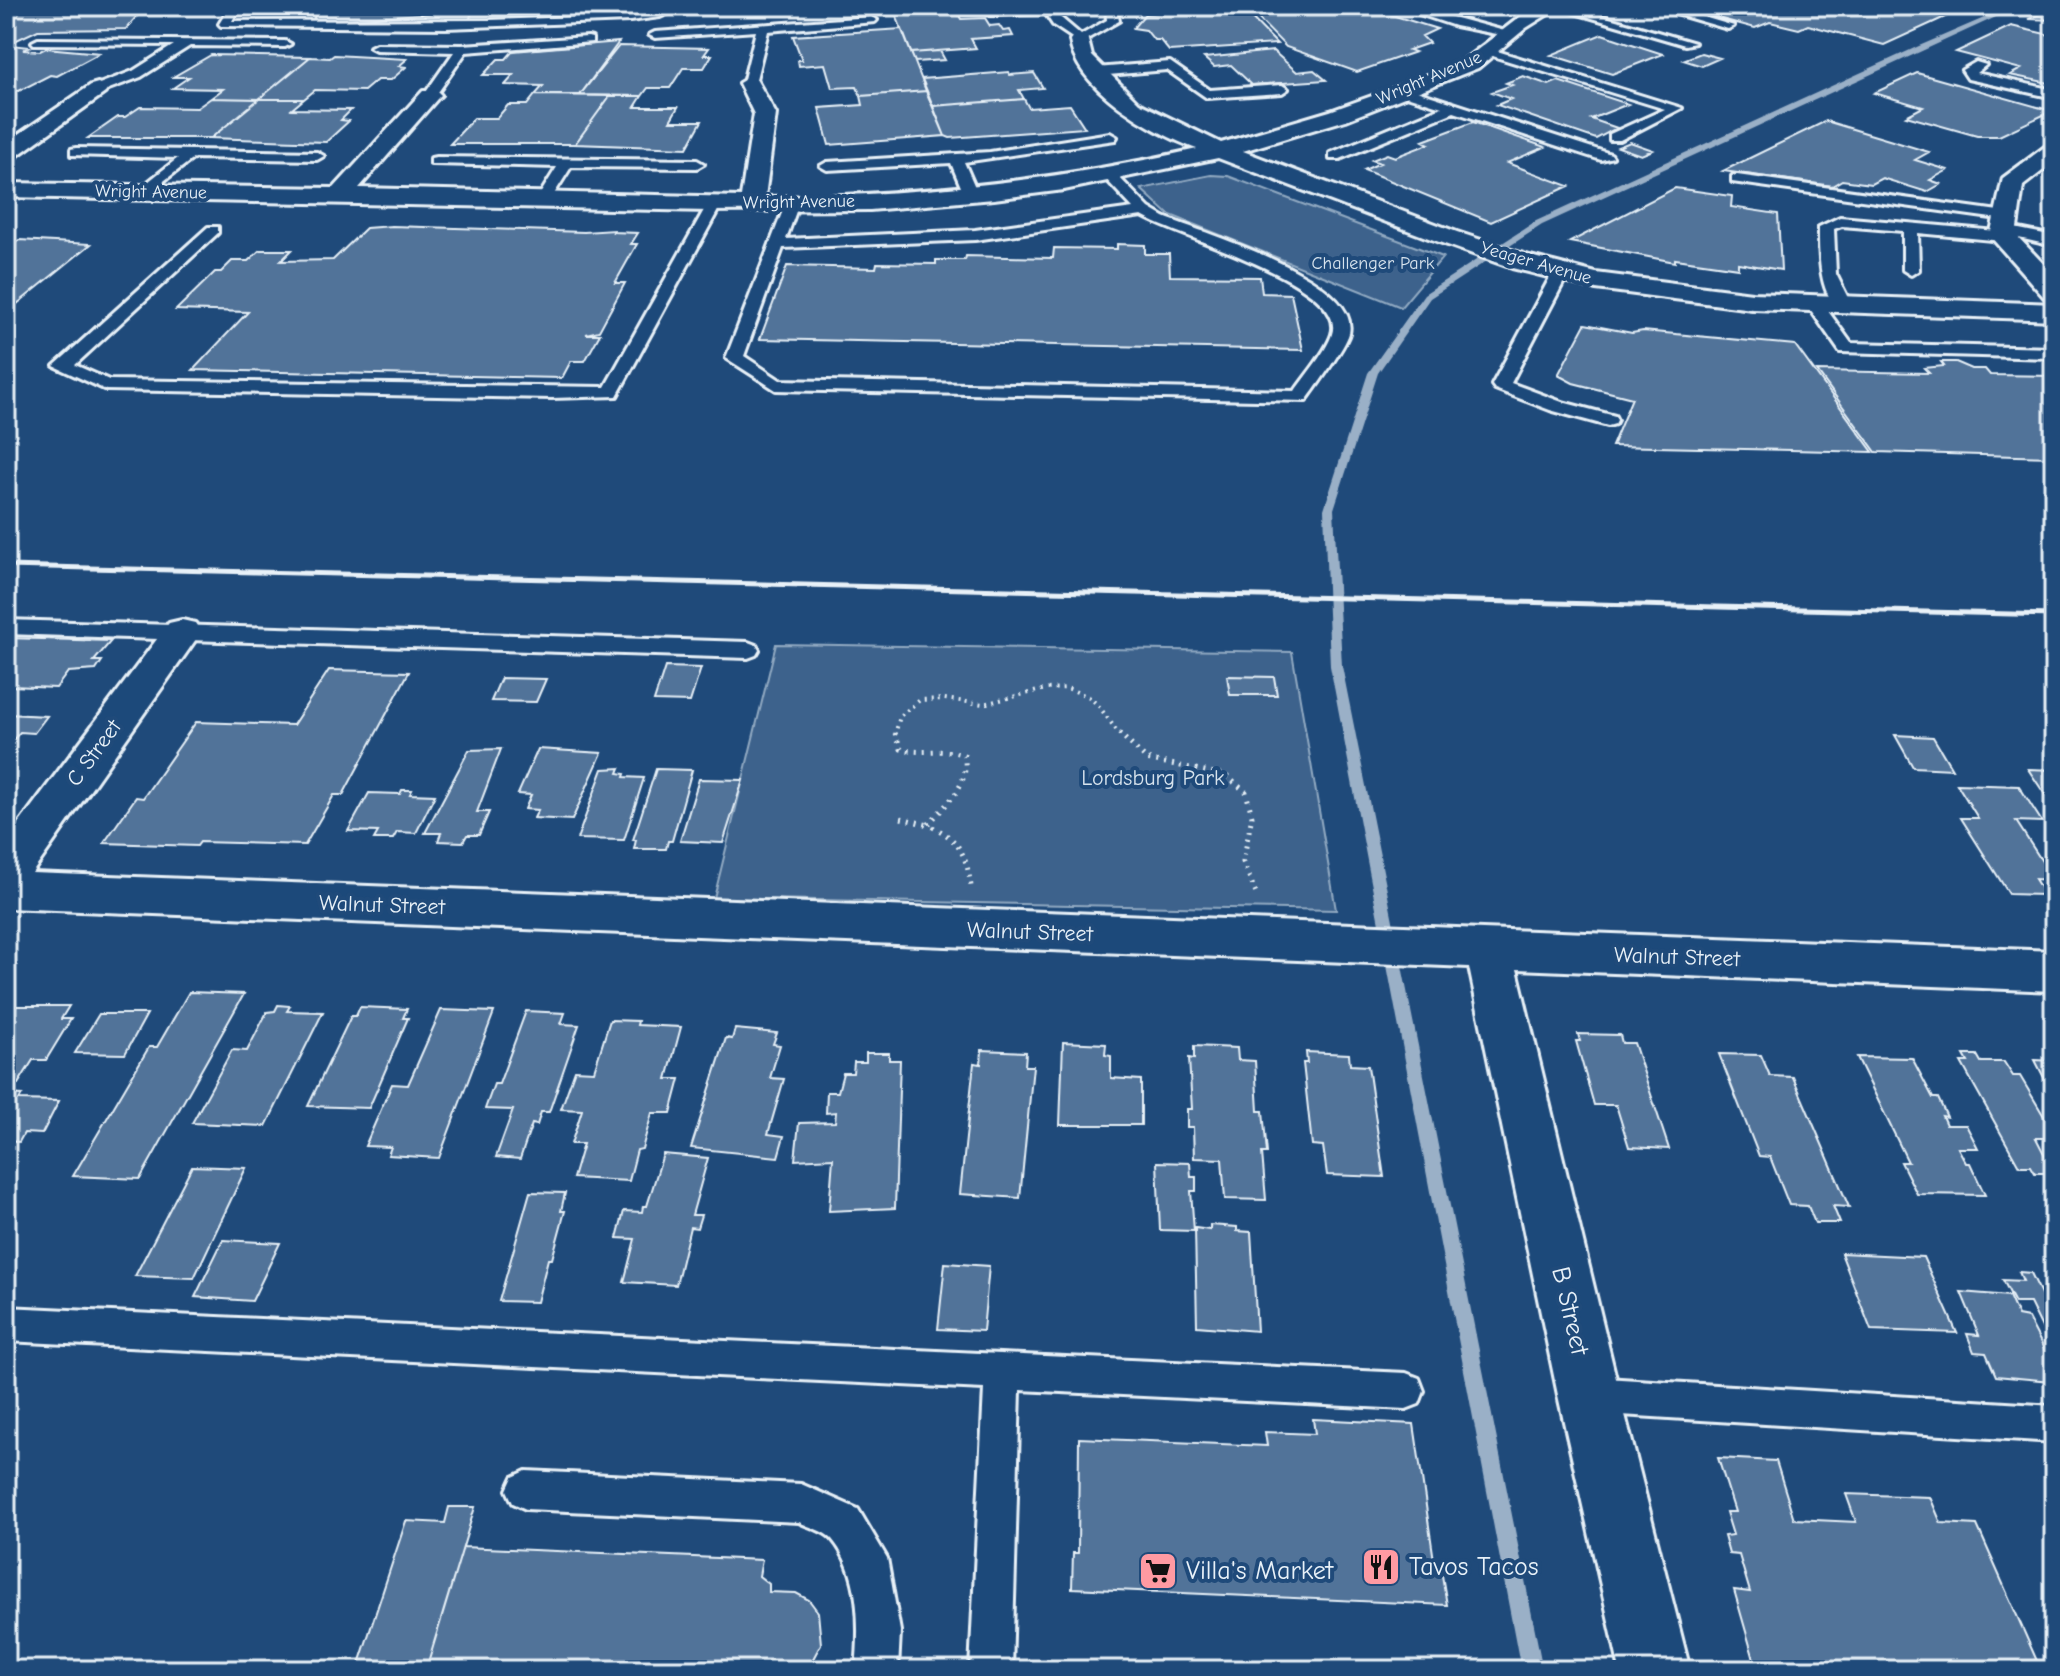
<svg xmlns="http://www.w3.org/2000/svg" width="2060" height="1676" font-family="'Comic Neue',sans-serif">
<style>
.green{fill:#3c628c;stroke:#92aac2;stroke-width:2}
.lines{fill:none;stroke-linecap:round;stroke-linejoin:round}
.stream{fill:#9ab0c7;fill-rule:evenodd}
.building{fill:#517399;stroke:#e8f1f8;stroke-width:2}
.service-casing{stroke:#e8f1f8;stroke-width:6}
.minor-casing{stroke:#e8f1f8;stroke-width:6}
.path-far1{stroke:#e8f1f8;stroke-width:4;stroke-dasharray:2 5;stroke-linecap:butt}
.path{stroke:#e8f1f8;stroke-width:5;stroke-dasharray:2 6;stroke-linecap:butt}
.service{fill:#1f4a7a;fill-rule:evenodd}
.minor{fill:#1f4a7a;fill-rule:evenodd}
.rail{stroke:#e8f1f8;stroke-width:5}
.labels{text-anchor:middle;dominant-baseline:central;stroke-width:8;stroke-linejoin:round;paint-order:stroke}
.far-street-label{font-size:18px;fill:#e8f1f8;stroke:#1f4a7a}
.far-park-label{font-size:18px;fill:#d7e3ed;stroke:#1f4a7a}
.street-label{font-size:22px;fill:#e8f1f8;stroke:#1f4a7a}
.park-label{font-size:22px;fill:#d7e3ed;stroke:#1f4a7a}
.near-street-label{font-size:26px;fill:#e8f1f8;stroke:#1f4a7a}
.near-poi-label{font-size:26px;fill:#e8f1f8;stroke:#1f4a7a;text-anchor:start}
</style>
<rect width="100%" height="100%" fill="#1f4a7a"/>
<filter id="ink" filterUnits="userSpaceOnUse"><feTurbulence type="fractalNoise" baseFrequency=".0125" numOctaves="2"/><feDisplacementMap in="SourceGraphic" scale="16" xChannelSelector="R" yChannelSelector="G"/><feConvolveMatrix kernelMatrix="1 2 1 2 8 2 1 2 1" color-interpolation-filters="sRGB"/></filter>
<g filter="url(#ink)">
<path class="green" d="M1211 175 1228 176 1443 257 1401 307 1168 214 1141 189Z
M776 644 1292 652 1336 910 714 898Z"/>
<g class="lines">
<path class="stream" d="M2012 6H2020L1542 225 1430 298 1378 373 1334 509 1342 666 1543 1670H1521L1330 666 1324 509 1368 373 1424 294 1536 221 1919 46Z"/>
</g>
<path class="building" d="M6 6H198L142 10 126 29 38 30 6 45Z
M320 6H474L472 11 312 21Z
M474 6H590V16L468 24Z
M954 6 961 19 985 18 990 26 999 25 1003 31 1010 30 1013 36 971 39 976 48 911 53 894 10Z
M1246 6H1363L1437 29 1422 36 1429 43 1409 50 1415 52 1357 72 1286 47Z
M1705 6H1969L1884 45 1808 25 1799 29 1770 22 1755 28 1692 11Z
M1241 7 1277 44 1169 51 1160 40H1154L1146 30 1133 28 1145 14Z
M2054 8V20L2028 19 2049 11Z
M2011 26 2054 36V84L2010 75 2021 69 1956 52Z
M902 29 926 91 861 96 857 87 832 88 825 64 799 66 798 60H802L793 36Z
M1602 34 1629 43 1663 54 1612 74 1551 55Z
M619 42 580 95H535L543 86 505 85 514 75H483L498 59H506L513 51Z
M11 45 30 47 23 50 40 51 46 48 100 53 57 76 50 75 19 91 6 90V48Z
M619 46 709 48 704 55H712L704 68H683L670 88H648L642 96 580 95Z
M940 51 945 60 915 62 911 53Z
M1273 51 1297 72 1314 70 1326 80 1252 85 1231 65 1214 67 1204 58Z
M1701 53 1720 58 1702 66 1683 60Z
M211 55 310 57 259 99 211 98 223 89 173 88 189 77H173Z
M334 55 407 59 399 66 406 67 391 80H377L364 91 315 90 304 99H259L310 57 330 58Z
M1009 72 1010 75 1034 73 1043 88 1019 90 1024 99 933 106 922 79Z
M1917 73 2052 111 1999 136H1977L1906 116 1923 107 1874 93Z
M1523 76 1549 85 1558 81 1628 104 1591 119 1617 128 1596 139 1497 105 1511 99 1492 92 1512 85 1506 83Z
M926 91 945 136 829 145 819 108 863 105 861 96Z
M535 95 610 96 575 144H450L474 118H497L508 105H527Z
M610 96H642L635 107H678L670 121H702L687 148 575 144Z
M211 98 259 99 211 138H88L118 117H125L140 107 197 108Z
M259 99H304L292 109 351 110 341 120 349 121 326 142 211 138Z
M1024 99 1029 108 1070 105 1085 128 950 138 945 136 933 106Z
M1826 121 1929 152 1915 160 1948 170 1930 180 1941 184 1927 192 1882 178 1871 184 1842 180 1832 186 1723 171Z
M1473 122 1545 147 1507 163 1569 186 1491 222 1364 170 1380 163 1372 160 1387 154 1395 157 1429 144 1423 141Z
M1630 142 1653 150 1641 155 1618 147Z
M1675 188 1732 196 1731 207 1778 214 1781 270 1738 263V268L1675 259V262L1570 242Z
M392 226 584 232 614 230 613 232 638 233 631 244H637L615 283H625L599 331 586 334H600L585 361H571L562 378 193 370 248 312 176 310 215 272H221L232 261H248L260 250H292L281 261 333 260 366 228Z
M19 240 91 244 6 313V250Z
M1117 244 1145 245V254H1169L1170 276 1260 277 1262 293 1291 294 1303 350 760 339 787 266 876 268 877 263 936 264V260H965L966 256 1053 258 1054 248 1117 249Z
M1585 324 1632 333 1643 331 1795 345 1873 452 1612 446 1632 398 1573 383 1558 375Z
M1941 362H1956L1972 369H1985L1990 375 2054 376V457L1876 452 1817 371 1929 373 1924 368 1944 366Z
M6 638 111 641 94 661H102L96 670 68 672 56 688 12 686 9 690H6Z
M665 667 701 668 690 702 654 701Z
M329 670 409 672 343 795H334L305 845 200 842 197 846 104 843 136 797 143 798 196 722 293 725Z
M1227 676 1274 677 1277 695H1230Z
M501 678 546 679 536 702 491 701Z
M6 714 47 716 34 733 20 732 6 748Z
M1895 735 1933 737 1952 769 1913 767Z
M501 749 477 812H489L479 835H467L463 842 438 841 441 833H425L469 750Z
M538 749 602 753 572 820 534 818 538 810 525 809 531 795 518 794Z
M620 768 618 773 625 774 624 777 644 778 624 840 577 839 603 769Z
M656 769 692 770 672 841H668L666 849H634L636 840H633Z
M2028 769 2054 770V808Z
M699 779 743 780 723 843 680 841Z
M1957 784 2019 786 2042 822 2016 821 2054 880 2035 879 2045 895 2009 894 1961 818H1978Z
M402 790H412L410 794 435 795 416 833 397 832 393 839H374L378 832 348 831 369 793 400 794Z
M189 992 244 994 140 1179 73 1176 149 1047H157Z
M278 1005 290 1006 287 1011 323 1012 266 1126 192 1123 232 1050 247 1051 267 1012 275 1011Z
M16 1006H69L61 1019H71L46 1060H33L18 1084H6V1023Z
M360 1007 407 1009 403 1018H408L369 1108 308 1106 351 1016H356Z
M441 1010 494 1012 439 1158 388 1155 391 1147 365 1146 392 1084 408 1085Z
M526 1011 565 1013 561 1024 579 1025 549 1112H541L537 1125 532 1124 520 1159 496 1157 513 1110 485 1109 494 1084H499Z
M99 1014H147L125 1054 75 1053Z
M610 1020 638 1021 637 1025 681 1027 667 1079H680L671 1113H652L642 1149 637 1150 629 1181 573 1178 583 1144H571L582 1110 561 1109 575 1070 594 1071Z
M735 1029 777 1033 773 1044 780 1045 770 1078 784 1079 768 1134 784 1136 778 1157 691 1148 726 1038 732 1039Z
M1578 1034 1620 1035 1622 1043H1634L1669 1149 1629 1147 1616 1105H1594L1576 1041H1580Z
M1063 1042 1106 1044 1105 1055 1111 1056V1078L1141 1080V1125H1060Z
M1194 1046 1237 1048 1238 1060 1255 1061 1258 1111H1263L1267 1153H1262L1266 1200 1225 1199 1222 1159 1194 1158 1193 1127H1187V1109H1192L1189 1058 1194 1059Z
M982 1050 1026 1052 1025 1066H1033L1020 1198 960 1194 974 1063 981 1064Z
M1306 1052 1349 1054 1350 1065 1368 1066 1384 1177 1327 1175 1323 1146 1312 1145 1303 1063H1307Z
M866 1053H889V1060H900L895 1208 829 1211 833 1158 795 1160 799 1123 835 1122 836 1112 826 1113 827 1092H838L843 1073H853L854 1062H866Z
M1719 1054 1761 1055 1770 1076 1793 1077 1849 1207 1833 1206 1840 1223H1815L1808 1206 1789 1205 1770 1157 1759 1156Z
M1964 1055H1977L1981 1062H2004L2013 1076H2020L2054 1133V1138H2036L2054 1173H2035L2031 1166H2019L1961 1062H1968Z
M1857 1057 1912 1058 1933 1098H1938L1947 1117 1942 1116 1946 1125H1966L1978 1148H1958L1966 1163H1970L1985 1195 1917 1194 1901 1162H1908Z
M2035 1060 2054 1061V1097Z
M6 1094 22 1095 19 1100 59 1101 42 1134 24 1133 19 1142 6 1141Z
M663 1154 708 1158 692 1215H701L697 1228 690 1227 676 1285 624 1282 635 1239 617 1238 624 1211 642 1212 643 1206H647Z
M1157 1162 1190 1163 1191 1177H1196V1191H1191L1194 1231 1160 1230Z
M192 1166 246 1168 194 1278 135 1276Z
M530 1192 565 1193 561 1211H565L552 1259H548L537 1302 499 1301Z
M1210 1225 1237 1227V1231L1251 1232 1257 1331 1197 1326 1195 1228 1210 1230Z
M223 1240 280 1243 252 1301 195 1297Z
M1841 1253 1923 1257 1957 1333 1871 1330Z
M945 1263 989 1266 983 1331 938 1329Z
M2019 1272 2031 1273 2045 1302H2051L2045 1292 2054 1293V1352L2030 1303H2015L2003 1280 2023 1281Z
M1961 1292 2009 1296 2018 1316 2028 1318 2042 1345 2053 1368 2047 1367 2052 1381 1996 1376 1986 1353 1974 1352 1967 1334 1979 1335Z
M1313 1419 1414 1424 1436 1574 1442 1575 1447 1605 1072 1588 1073 1553H1078L1079 1438 1267 1446 1265 1432 1315 1434Z
M1718 1458 1776 1461 1794 1519 1856 1522 1846 1494 1930 1497 1941 1523 1977 1525 2041 1670H1757L1734 1590 1750 1592 1739 1555 1729 1554 1724 1536 1733 1535 1726 1512H1735Z
M449 1507H475L426 1670H357L406 1521 445 1523Z
M463 1547 762 1560 759 1576 769 1584V1592L796 1593 809 1600 818 1612 821 1644 807 1670 426 1669Z"/>
<g class="lines">
<defs>
<path id="service" d="M230 6H240L232 21 490 20 630 15 684 6 660 17 630 21 446 28 221 26 219 24Z
M737 6H808L803 9 757 12Z
M1106 6H1116L1119 21 1080 43 1053 25 1045 13 990 15 985 12 990 9 1048 7 1081 35 1107 20Z
M1395 6H1411L1512 33 1506 36 1455 26Z
M1551 6H1568L1695 43 1685 45Z
M1649 6H1666L1734 26 1728 29Z
M871 17 877 20 875 22 768 31 755 83 749 87 743 83 756 31 655 38 649 35 655 32Z
M588 37 592 38V42L466 52 434 98 430 99 424 95 454 52 376 50 370 47 376 44 462 45Z
M38 39 285 41 291 44 285 47 190 46 141 77 98 93 94 92V86L133 71 174 45 34 44 32 42Z
M1486 50H1494L1682 108 1620 140H1610V134L1665 109 1486 54Z
M1170 62 1210 90 1282 85 1288 89 1282 93 1207 98 1167 70 1096 76 1090 72 1096 68Z
M1976 62 1986 65 1976 73 2054 90V98L1968 79 1962 70Z
M1404 87 1611 154 1613 157 1601 160 1454 112 1340 159H1330V153L1442 107 1400 94V88Z
M1110 133 1117 137 1115 140 964 162 978 194 971 198 964 194 951 163 827 170 820 166 827 162 990 152Z
M76 148 317 152 324 156 317 160 194 158 144 196 137 192 139 189 178 158 71 155V149Z
M436 157 697 160 704 164 697 168 571 167 549 202 544 203 537 199 557 167 431 164V158Z
M1110 172 1115 173 1149 208 1164 217C1203 233 1361 279 1349 333 1346 346 1316 387 1306 401L776 390 726 358 787 200H797L799 203 786 239 975 230 1133 208 1103 176ZM1142 216C1176 237 1349 283 1332 334 1327 351 1305 376 1295 391L780 380 744 356 783 248 975 240Z
M1737 175 2006 212 2013 216 2006 220 1732 182V176Z
M715 199 722 203 617 396 552 398 106 390 54 366 208 227H218V233L75 365 109 380 605 387 708 203Z
M1840 217 1997 231 2004 226 2054 236V246L2010 236 2003 241 1918 233 1919 270 1911 275 1903 270V231L1842 226 1834 229 1836 274 1851 304 1843 309C1818 301 1819 248 1819 227Z
M1561 267 1569 272 1511 383 1562 402 1615 416 1617 420 1615 424 1608 426 1550 410 1495 389 1492 385 1553 272Z
M1814 298 1820 300 1851 343 2054 348V358L1840 352 1806 303Z
M6 620 748 642 756 645 759 650 756 655 748 658 6 634Z
M6 1307 1406 1373 1419 1378 1424 1391 1419 1404 1406 1409 1020 1390 1012 1670H970L984 1389 6 1341Z
M1589 1377 2054 1406V1442L1589 1413 1576 1408 1571 1395 1576 1382Z
M526 1471 801 1484 858 1509 887 1558 900 1631 898 1670H856C860 1628 861 1573 832 1539 825 1531 809 1527 799 1522L526 1509 513 1503 507 1490 513 1477Z"/>
<path id="minor" d="M1561 6 1526 28 1478 68 1346 120 1243 151 1457 232 1530 256 1596 273 1752 293 2054 304V320L1752 309 1596 289 1512 268 1439 242 1218 158 1064 190 994 199 870 210 710 211 6 197V183L334 188 423 91H437L441 95 437 99 359 188 741 197 754 114 739 83 749 77 756 79 776 114 765 197C912 196 1054 181 1197 149 1154 133 1075 89 1070 40L1073 36H1087L1092 56 1139 103 1221 143 1330 111 1397 87 1464 60 1533 7Z
M98 83 108 89 105 93 14 158 6 160V143L91 85Z
M2054 144V162L2023 186 2016 235 2054 275V299L2044 297 1990 236 2003 178 2046 146Z
M182 620 195 623 201 632 32 873 2054 951V991L1517 969 1620 1395 1690 1670H1620L1558 1395 1469 967 6 908V841L169 623Z"/>
</defs>
<use href="#service" class="service-casing"/>
<use href="#minor" class="minor-casing"/>
<path class="path-far1" d="M895 735 900 716 920 700 944 699 983 704 1046 689 1067 688 1089 697 1098 705 1120 735"/>
<path class="path" d="M895 733 901 749C922 755 943 747 964 755 971 786 946 803 928 825 959 838 966 854 971 886
M1119 733 1146 759 1225 775 1246 792 1252 816 1243 862 1257 896
M901 818 928 825"/>
<use href="#service" class="service"/>
<use href="#minor" class="minor"/>
<path class="rail" d="M6 566 2054 615"/>
</g>
</g>
<defs>
<symbol id="restaurant-square" viewBox="-11 -11 22 22"><rect x="-9" y="-9" width="18" height="18" rx="4" fill="#ff9aa2" stroke="#1f4a7a"/><path d="M-5-6h1v4h1v-4h1v4h1v-4h1v5L-1.5 .5V6h-2V.5L-5-1ZM5-6V6H3V1.5H1.5Q1.5-4 5-6Z" fill="#111"/></symbol>
<symbol id="supermarket-square" viewBox="-11 -11 22 22"><rect x="-9" y="-9" width="18" height="18" rx="4" fill="#ff9aa2" stroke="#1f4a7a"/><path d="M-6-5.5h2.5l.6 2H6L4.5 2H-2.5L-4.4-4H-6ZM-1.5 3.2a1.3 1.3 0 1 0 .1 0ZM3 3.2a1.3 1.3 0 1 0 .1 0Z" fill="#111"/></symbol>
</defs>
<g fill-rule="evenodd">
<use href="#restaurant-square" x="1359" y="1545" width="44" height="44"/>
<use href="#supermarket-square" x="1136" y="1549" width="44" height="44"/>
</g>
<g class="labels">
<g class="far-street-label">
<text transform="translate(1429 78) rotate(-23)">Wright Avenue</text>
<text transform="translate(151 192) rotate(1)">Wright Avenue</text>
<text transform="translate(799 202) rotate(-1)">Wright Avenue</text>
<text transform="translate(1536 263) rotate(16)">Yeager Avenue</text>
</g>
<g class="far-park-label">
<text x="1373" y="263">Challenger Park</text>
</g>
<g class="street-label">
<text transform="translate(94 753) rotate(-54)">C Street</text>
<text transform="translate(382 905) rotate(2)">Walnut Street</text>
<text transform="translate(1030 932) rotate(2)">Walnut Street</text>
<text transform="translate(1677 957) rotate(2)">Walnut Street</text>
</g>
<g class="park-label">
<text x="1153" y="778">Lordsburg Park</text>
</g>
<g class="near-street-label">
<text transform="translate(1570 1311) rotate(77)">B Street</text>
</g>
<g class="near-poi-label">
<text x="1409" y="1567">Tavos Tacos</text>
<text x="1186" y="1571">Villa's Market</text>
</g>
</g>
<rect width="2060" height="1676" fill="none" stroke="#1f4a7a" stroke-width="32"/>
<rect x="16" y="16" width="2028" height="1644" fill="none" stroke="#e8f1f8" stroke-width="3" filter="url(#ink)"/>
</svg>
